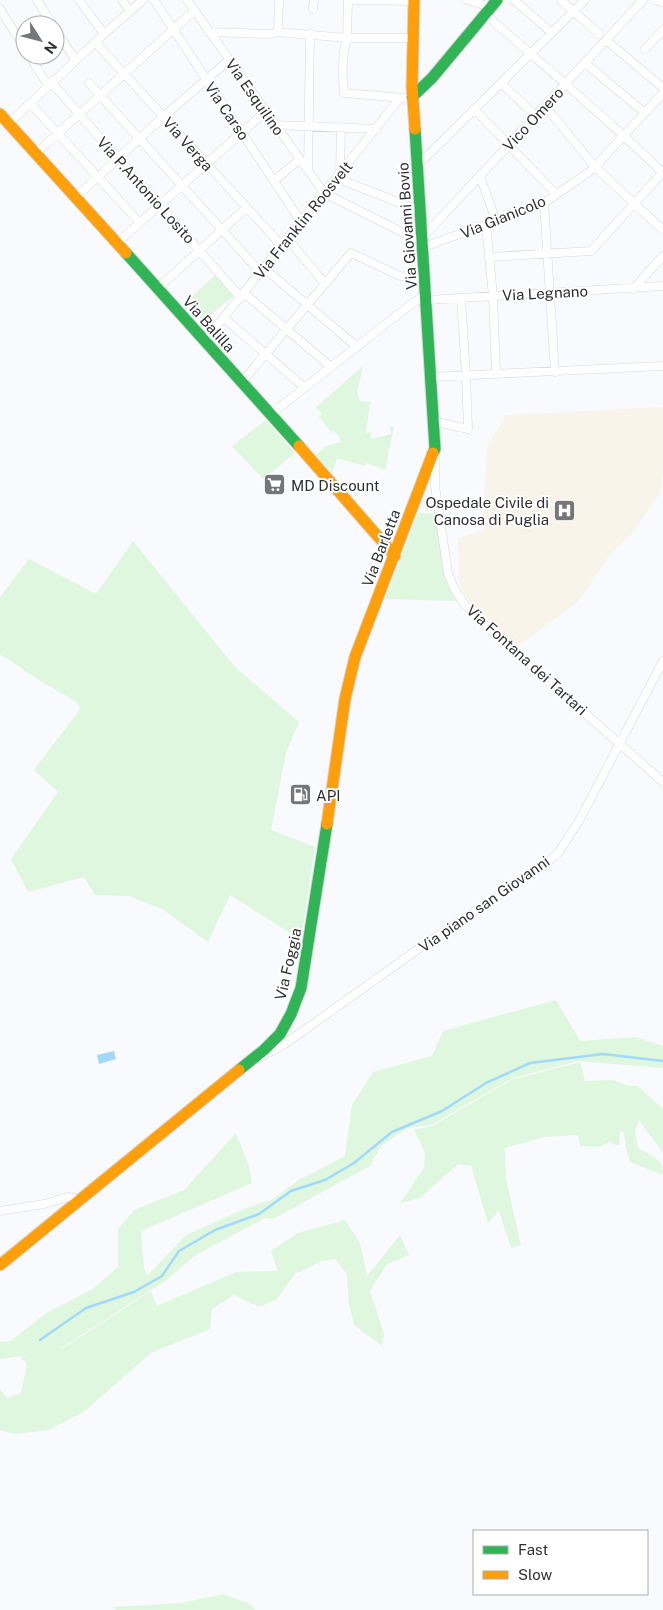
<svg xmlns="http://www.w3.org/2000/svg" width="663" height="1610" font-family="'Public Sans',sans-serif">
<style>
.medical{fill:#f9f4ea}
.green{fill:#dff7de}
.water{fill:#a1d9fb}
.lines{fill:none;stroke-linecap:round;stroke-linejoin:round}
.stream{stroke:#a1d9fb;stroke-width:2.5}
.street-casing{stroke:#d5d7d9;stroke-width:9}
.fast-casing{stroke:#d5d7d9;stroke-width:13}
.slow-casing{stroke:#d5d7d9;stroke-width:13}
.street{stroke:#fefeff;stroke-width:8}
.fast{stroke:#30b455;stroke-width:11}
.slow{stroke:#ff9f0a;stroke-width:11}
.labels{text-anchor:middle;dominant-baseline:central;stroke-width:4;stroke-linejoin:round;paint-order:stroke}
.street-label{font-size:15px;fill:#2e2f30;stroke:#fff}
.poi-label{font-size:15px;fill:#2e2f30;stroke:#fff;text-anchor:start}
</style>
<rect width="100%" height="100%" fill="#f8fafd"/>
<path class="medical" d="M663 407V468L661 491 632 534 611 553 578 602 517 647 469 601 459 582 458 538 483 531 487 447 506 415Z"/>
<path class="green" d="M216 274 234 296 203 321 186 302Z
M363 366 357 392 360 401 370 402 366 433 371 432V439L391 434 390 427H394L385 470 366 463 365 466 337 458 332 473 315 456 326 446 341 442 339 436 334 431 332 433 319 417 322 414 316 407Z
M266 420 295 453 263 479 232 446Z
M418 513 439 514 449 582 458 601 385 599Z
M133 541 235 667 299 722 286 753 271 830 315 847 301 940 230 895 208 942 162 909 129 896 95 895 84 877 28 892 11 859 58 792 34 770 81 708 75 701 37 679 0 654V597L29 559 96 594Z
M556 1000 580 1041 636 1037 663 1046V1068L578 1061 513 1078 431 1125 408 1128 381 1146 370 1166 273 1219 265 1218 196 1255 168 1279 61 1348H63L151 1291 157 1306 236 1272 278 1271 271 1251 298 1233 345 1220 360 1243 367 1276 400 1235 409 1255 387 1264 370 1291 384 1334 382 1346 355 1326 349 1306 347 1274 335 1259 322 1261 295 1274 276 1300 259 1307 234 1295 212 1309 210 1329 151 1353 85 1411 49 1430 15 1434 0 1430V1389L7 1398 21 1393 27 1364 20 1357 28 1355 0 1359V1342L11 1341 45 1314 93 1289 118 1267V1229L134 1210 184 1190 236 1133 249 1166 252 1183 141 1231 144 1267 147 1276 186 1235 247 1208 271 1200 299 1180 345 1156 352 1105 373 1072 432 1056 443 1031Z
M580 1062 585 1081 612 1080 629 1086H638L663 1109V1153L639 1120 635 1131 638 1148C652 1157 663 1157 663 1175L630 1162 626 1148 624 1132 620 1130 619 1145 612 1144 610 1141 600 1147 580 1146 578 1135 544 1137 505 1148 506 1180 521 1245 511 1248 499 1211 488 1223 471 1166 458 1164 420 1198 400 1203 424 1168 425 1153 414 1130 432 1126 513 1079Z
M223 1594 248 1603 256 1610H116L112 1607 182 1603Z"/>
<path class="water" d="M114 1051 116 1059 99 1064 97 1055Z"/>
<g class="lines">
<path class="stream" d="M40 1340 86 1308 134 1292 162 1276 179 1251 215 1230 259 1214 291 1191 325 1180 354 1163 392 1132 442 1111 486 1083 530 1063 603 1054 663 1061"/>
<defs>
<path id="street" d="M37 0 53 25
M79 0 104 34
M122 0 130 11
M154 0 301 222
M187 0 324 193 424 243
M348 0 414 1
M467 0 491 7
M514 0 552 33
M561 0 599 34
M654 0 663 2
M0 9 25 49
M313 9 314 0
M485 14C545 67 606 117 663 173
M55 28 75 60
M209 32 271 34 278 32 279 0
M278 32 347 38 348 0
M606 40 663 88
M95 42 282 246
M645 49 663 30
M29 55 48 86
M585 63 645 113
M51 82 241 298
M89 83 261 273
M501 83 536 116
M404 98 344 93C342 76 342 55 347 38H412
M30 103 140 223
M545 106 595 167 663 230
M474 109 556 194
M9 123 104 34 143 0
M275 125 376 129
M36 153 194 11
M418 165 585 0
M308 170 310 34
M340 174 341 127
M480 176 496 221
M336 178 421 211
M274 181 300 159
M76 197 163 117 229 60
M544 203 555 372
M486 225 493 296 496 374
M423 237 643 0
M288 239 325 284
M117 243 266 111
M424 247 544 203 592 170 663 93
M489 257 591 251 663 172
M264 268 357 347
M157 289 246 208
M633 289 663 256
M244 293 331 367
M427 300 663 286
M224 318 305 388
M204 342 400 98
M431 377 663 366
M242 382 351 253 400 276 425 278
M271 414 410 305 426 295
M433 421 468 429 466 375 461 298
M435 456V486L448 573 454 588 463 602 478 619 663 782
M262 1056 282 1046 424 945 542 867 559 852 580 819 663 661
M0 1211 44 1204 68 1197 74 1198 78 1201"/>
<path id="fast" d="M412 97 432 78 497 0
M415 129 435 449 433 453
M126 253 299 446
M239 1070 264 1050 280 1034 291 1014 301 988 327 824"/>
<path id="slow" d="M414 0 412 87 415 129
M0 114 126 253
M299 446 395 556
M327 824 345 699 355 657 433 453
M0 1265 239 1070"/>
</defs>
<use href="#street" class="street-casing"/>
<use href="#fast" class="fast-casing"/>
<use href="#slow" class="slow-casing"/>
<use href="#street" class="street"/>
<use href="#fast" class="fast"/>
<use href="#slow" class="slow"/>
</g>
<defs>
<symbol id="supermarket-square" viewBox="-11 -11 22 22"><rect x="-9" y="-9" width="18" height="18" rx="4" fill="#757678" stroke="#fff"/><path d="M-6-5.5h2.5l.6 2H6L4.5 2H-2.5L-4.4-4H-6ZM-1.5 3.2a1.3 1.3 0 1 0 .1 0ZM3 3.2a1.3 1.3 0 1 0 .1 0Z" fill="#fff"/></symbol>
<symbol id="hospital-square" viewBox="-11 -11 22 22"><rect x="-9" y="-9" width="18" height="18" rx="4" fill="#757678" stroke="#fff"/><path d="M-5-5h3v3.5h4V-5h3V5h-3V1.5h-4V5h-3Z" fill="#fff"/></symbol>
<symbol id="fuel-square" viewBox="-11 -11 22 22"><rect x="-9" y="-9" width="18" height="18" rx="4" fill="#757678" stroke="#fff"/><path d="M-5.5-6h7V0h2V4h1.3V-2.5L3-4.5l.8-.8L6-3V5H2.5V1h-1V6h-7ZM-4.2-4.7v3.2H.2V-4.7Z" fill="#fff"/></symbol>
</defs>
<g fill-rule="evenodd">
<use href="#supermarket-square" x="262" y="472" width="25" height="25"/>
<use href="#hospital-square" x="552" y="498" width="25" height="25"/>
<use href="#fuel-square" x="288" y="782" width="25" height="25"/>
</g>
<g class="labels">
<g class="street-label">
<text transform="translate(255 97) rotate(55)">Via Esquilino</text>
<text transform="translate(227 111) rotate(56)">Via Carso</text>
<text transform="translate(533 119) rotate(-47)">Vico Omero</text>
<text transform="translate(188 144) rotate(48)">Via Verga</text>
<text transform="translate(146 190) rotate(48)">Via P.Antonio Losito</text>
<text transform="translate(503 217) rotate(-22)">Via Gianicolo</text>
<text transform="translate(303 220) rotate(-51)">Via Franklin Roosvelt</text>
<text transform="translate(407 226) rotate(-94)">Via Giovanni Bovio</text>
<text transform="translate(545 293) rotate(-3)">Via Legnano</text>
<text transform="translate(209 324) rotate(48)">Via Balilla</text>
<text transform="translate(381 548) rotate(-69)">Via Barletta</text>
<text transform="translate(527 660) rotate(42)">Via Fontana dei Tartari</text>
<text transform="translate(484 904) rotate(-35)">Via piano san Giovanni</text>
<text transform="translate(288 964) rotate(-77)">Via Foggia</text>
</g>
<g class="poi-label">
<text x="291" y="485">MD Discount</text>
<text x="549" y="502" text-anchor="end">Ospedale Civile di<tspan x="549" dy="17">Canosa di Puglia</tspan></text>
<text x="316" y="795">API</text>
</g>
</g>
<rect x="473" y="1530" width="175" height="65" fill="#ffffff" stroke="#abacac"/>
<rect x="483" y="1546" width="25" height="8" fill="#30b455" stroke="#abacac"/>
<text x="518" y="1555" font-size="15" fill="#2e2f30">Fast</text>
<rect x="483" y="1571" width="25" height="8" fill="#ff9f0a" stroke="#abacac"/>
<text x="518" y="1580" font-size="15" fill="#2e2f30">Slow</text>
<g transform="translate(40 40) rotate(126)"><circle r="24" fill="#ffffff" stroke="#abacac"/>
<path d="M0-4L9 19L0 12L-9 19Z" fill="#757678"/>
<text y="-8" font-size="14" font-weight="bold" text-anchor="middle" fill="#2e2f30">N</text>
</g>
</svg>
